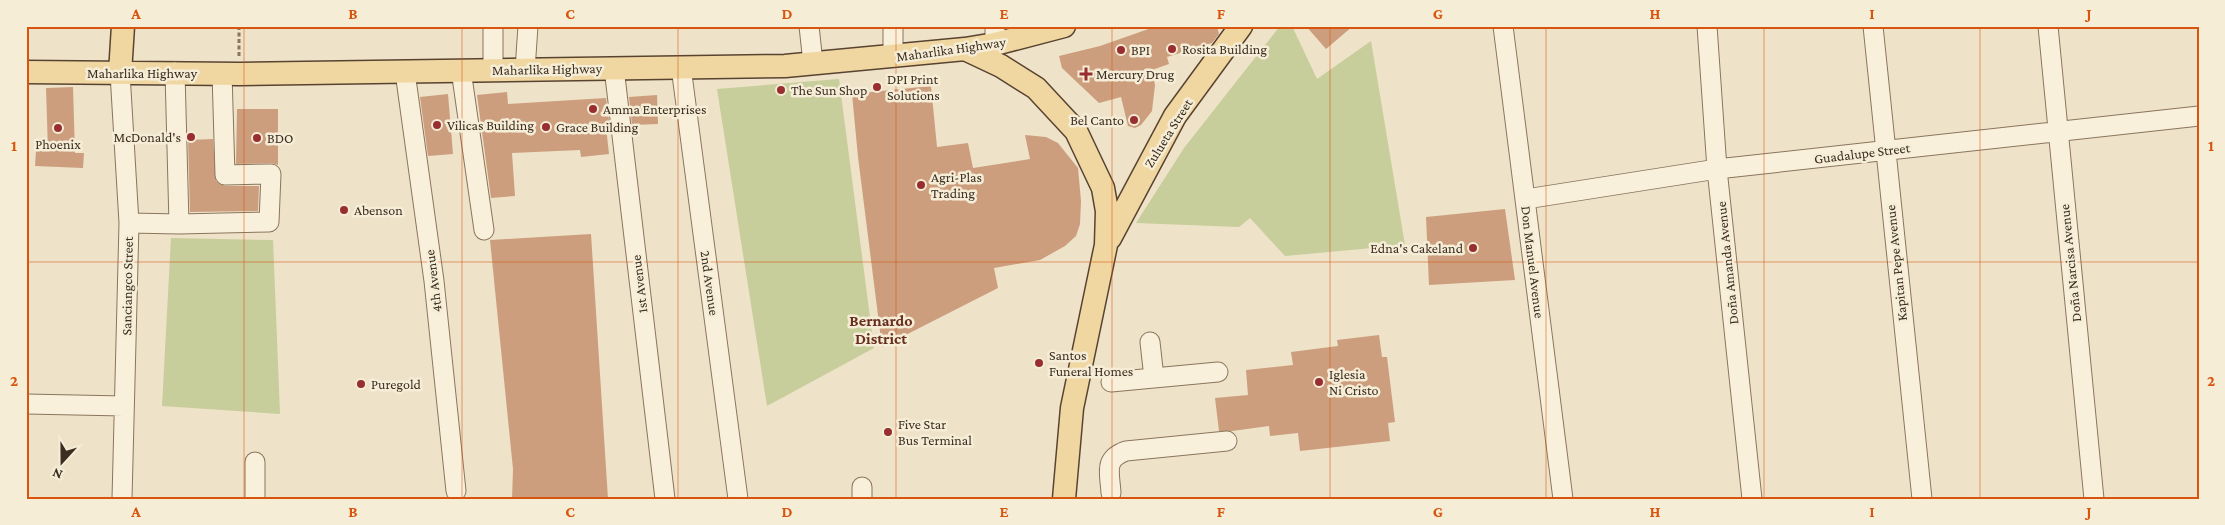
<svg xmlns="http://www.w3.org/2000/svg" width="2225" height="525" font-family="'Crimson Pro',serif">
<style>
.green{fill:#c7cd9b}
.building{fill:#cc9e7e}
.lines{fill:none;stroke-linecap:round;stroke-linejoin:round}
.minor-casing{stroke:#8a755d;stroke-width:21}
.major-casing{stroke:#584331;stroke-width:25}
.path{stroke:#8a755d;stroke-width:3;stroke-dasharray:4 2.5;stroke-linecap:butt}
.minor{stroke:#f9f0db;stroke-width:19}
.major{stroke:#f0d7a1;stroke-width:22}
.grid{fill:none;stroke:#d7550e;stroke-width:1;stroke-opacity:0.55}
.poi-dot{fill:#982e2f;stroke:#f6edd7;stroke-width:2}
.labels{text-anchor:middle;dominant-baseline:central;stroke-width:5;stroke-linejoin:round;paint-order:stroke}
.street-label{font-size:14px;fill:#3b2d20;stroke:#f6edd7}
.poi-label{font-size:14px;fill:#3b2d20;stroke:#f6edd7;text-anchor:start}
.quarter-label{font-size:16px;font-weight:bold;fill:#672e20;stroke:#f6edd7}
.neatline{fill:none;stroke:#d7550e;stroke-width:2}
.grid-label{font-size:16px;text-anchor:middle;font-weight:bold;fill:#d7550e}
</style>
<rect width="100%" height="100%" fill="#eee2c8"/>
<path class="green" d="M1280 26H1292L1317 79 1371 41 1405 245 1285 256 1250 218 1239 227 1136 223 1184 148Z
M839 79 874 348 767 406 717 89Z
M171 238 273 240 280 414 162 406Z"/>
<path class="building" d="M1157 26H1217L1219 34 1212 43 1167 57 1169 64 1152 70 1155 85 1152 111 1141 125 1135 128 1128 126 1121 97 1099 103 1062 68 1059 56 1100 46Z
M1306 26H1353L1326 49Z
M931 86 937 147 968 143 973 168 1030 159 1025 135 1046 137 1058 143 1078 168 1081 201 1080 224 1076 236 1065 246 1040 260 994 268 998 288 882 347 858 157 852 94Z
M73 87 75 153H84L83 168 35 166 36 151H48L46 88Z
M507 92 508 104 606 98 610 127H606L609 154 581 157 580 150 512 153 515 196 491 198 477 95Z
M448 94 453 154 428 156 420 97Z
M657 95 658 124 632 125 629 97Z
M237 109H278V165L271 163 236 164Z
M213 139 216 181 225 186H259L258 211 190 212 188 140Z
M1505 209 1515 280 1429 285 1426 217Z
M591 234 608 499H512L513 469 490 240Z
M1379 335 1382 357H1387L1395 422 1388 423 1390 441 1300 451 1298 433 1270 436 1269 426 1232 431H1219L1215 398 1248 395 1246 370 1293 365 1291 352 1338 346 1337 340Z"/>
<g class="lines">
<defs>
<path id="minor" d="M809 26 813 63
M893 26V57
M995 26V44
M1503 26 1563 499
M1707 26 1717 169 1752 499
M1873 26 1922 499
M2048 26 2094 499
M681 67 738 499
M614 68 665 499
M461 70 484 230
M493 70V26
M525 70 528 26
M175 72 179 224
M405 72 434 281 456 491
M120 73 129 223 122 499
M1526 199 1717 169 2199 116
M129 223 179 224 269 222 271 174 225 175 222 73
M1150 342 1154 378
M1111 382 1218 372
M26 404 124 406
M862 487V499
M1111 493C1110 473 1103 459 1126 451L1227 441
M255 499V462"/>
<path id="major" d="M965 49 1001 66 1036 88 1076 131 1103 188 1107 211 1106 245 1072 408 1064 499
M26 72 240 74 785 66 965 49 995 44 1064 26
M120 73 123 26
M1110 238 1175 116 1241 26"/>
</defs>
<use href="#minor" class="minor-casing"/>
<use href="#major" class="major-casing"/>
<path class="path" d="M239 26V56"/>
<use href="#minor" class="minor"/>
<use href="#major" class="major"/>
</g>
<path class="grid" d="M244 26V499M462 26V499M678 26V499M896 26V499M1112 26V499M1330 26V499M1546 26V499M1764 26V499M1980 26V499M26 262H2199"/>
<g class="poi-dot">
<circle cx="1172" cy="49" r="5"/>
<circle cx="1121" cy="50" r="5"/>
<path d="M1083.5 66.5h5v5h5v5h-5v5h-5v-5h-5v-5h5z"/>
<circle cx="877" cy="87" r="5"/>
<circle cx="781" cy="90" r="5"/>
<circle cx="593" cy="109" r="5"/>
<circle cx="1134" cy="120" r="5"/>
<circle cx="437" cy="125" r="5"/>
<circle cx="546" cy="127" r="5"/>
<circle cx="58" cy="128" r="5"/>
<circle cx="191" cy="137" r="5"/>
<circle cx="257" cy="138" r="5"/>
<circle cx="921" cy="185" r="5"/>
<circle cx="344" cy="210" r="5"/>
<circle cx="1473" cy="248" r="5"/>
<circle cx="1039" cy="363" r="5"/>
<circle cx="1319" cy="382" r="5"/>
<circle cx="361" cy="384" r="5"/>
<circle cx="888" cy="432" r="5"/>
</g>
<g class="labels">
<g class="street-label">
<text transform="translate(951 49) rotate(-8)">Maharlika Highway</text>
<text transform="translate(547 69) rotate(-1)">Maharlika Highway</text>
<text x="142" y="73">Maharlika Highway</text>
<text transform="translate(1168 133) rotate(-58)">Zulueta Street</text>
<text transform="translate(1862 153) rotate(-7)">Guadalupe Street</text>
<text transform="translate(1533 262) rotate(83)">Don Manuel Avenue</text>
<text transform="translate(1727 263) rotate(-96)">Doña Amanda Avenue</text>
<text transform="translate(1896 263) rotate(-96)">Kapitan Pepe Avenue</text>
<text transform="translate(2070 263) rotate(-96)">Doña Narcisa Avenue</text>
<text transform="translate(433 281) rotate(-97)">4th Avenue</text>
<text transform="translate(710 283) rotate(82)">2nd Avenue</text>
<text transform="translate(639 284) rotate(-97)">1st Avenue</text>
<text transform="translate(127 286) rotate(-89)">Sanciangco Street</text>
</g>
<g class="poi-label">
<text x="1182" y="49">Rosita Building</text>
<text x="1131" y="50">BPI</text>
<text x="1096" y="74">Mercury Drug</text>
<text x="887" y="79">DPI Print<tspan x="887" dy="16">Solutions</tspan></text>
<text x="791" y="90">The Sun Shop</text>
<text x="603" y="109">Amma Enterprises</text>
<text x="1124" y="120" text-anchor="end">Bel Canto</text>
<text x="447" y="125">Vilicas Building</text>
<text x="556" y="127">Grace Building</text>
<text x="181" y="137" text-anchor="end">McDonald's</text>
<text x="267" y="138">BDO</text>
<text x="58" y="144" text-anchor="middle">Phoenix</text>
<text x="931" y="177">Agri-Plas<tspan x="931" dy="16">Trading</tspan></text>
<text x="354" y="210">Abenson</text>
<text x="1463" y="248" text-anchor="end">Edna's Cakeland</text>
<text x="1049" y="355">Santos<tspan x="1049" dy="16">Funeral Homes</tspan></text>
<text x="1329" y="374">Iglesia<tspan x="1329" dy="16">Ni Cristo</tspan></text>
<text x="371" y="384">Puregold</text>
<text x="898" y="424">Five Star<tspan x="898" dy="16">Bus Terminal</tspan></text>
</g>
<g class="quarter-label">
<text x="881" y="320">Bernardo<tspan x="881" dy="18">District</tspan></text>
</g>
</g>
<rect width="2225" height="525" fill="none" stroke="#f6edd7" stroke-width="55"/>
<g transform="translate(62 462) rotate(201)" stroke="#f6edd7" stroke-width="4" paint-order="stroke">
<path d="M0-4L9 19L0 12L-9 19Z" fill="#3b2d20"/>
<text y="-8" font-size="14" font-weight="bold" text-anchor="middle" fill="#3b2d20">N</text>
</g>
<rect x="28" y="28" width="2170" height="470" class="neatline"/>
<g class="grid-label">
<text x="136" y="19">A</text>
<text x="353" y="19">B</text>
<text x="570" y="19">C</text>
<text x="787" y="19">D</text>
<text x="1004" y="19">E</text>
<text x="1221" y="19">F</text>
<text x="1438" y="19">G</text>
<text x="1655" y="19">H</text>
<text x="1872" y="19">I</text>
<text x="2089" y="19">J</text>
<text x="14" y="151">1</text>
<text x="2211" y="151">1</text>
<text x="14" y="386">2</text>
<text x="2211" y="386">2</text>
<text x="136" y="517">A</text>
<text x="353" y="517">B</text>
<text x="570" y="517">C</text>
<text x="787" y="517">D</text>
<text x="1004" y="517">E</text>
<text x="1221" y="517">F</text>
<text x="1438" y="517">G</text>
<text x="1655" y="517">H</text>
<text x="1872" y="517">I</text>
<text x="2089" y="517">J</text>
</g>
</svg>
